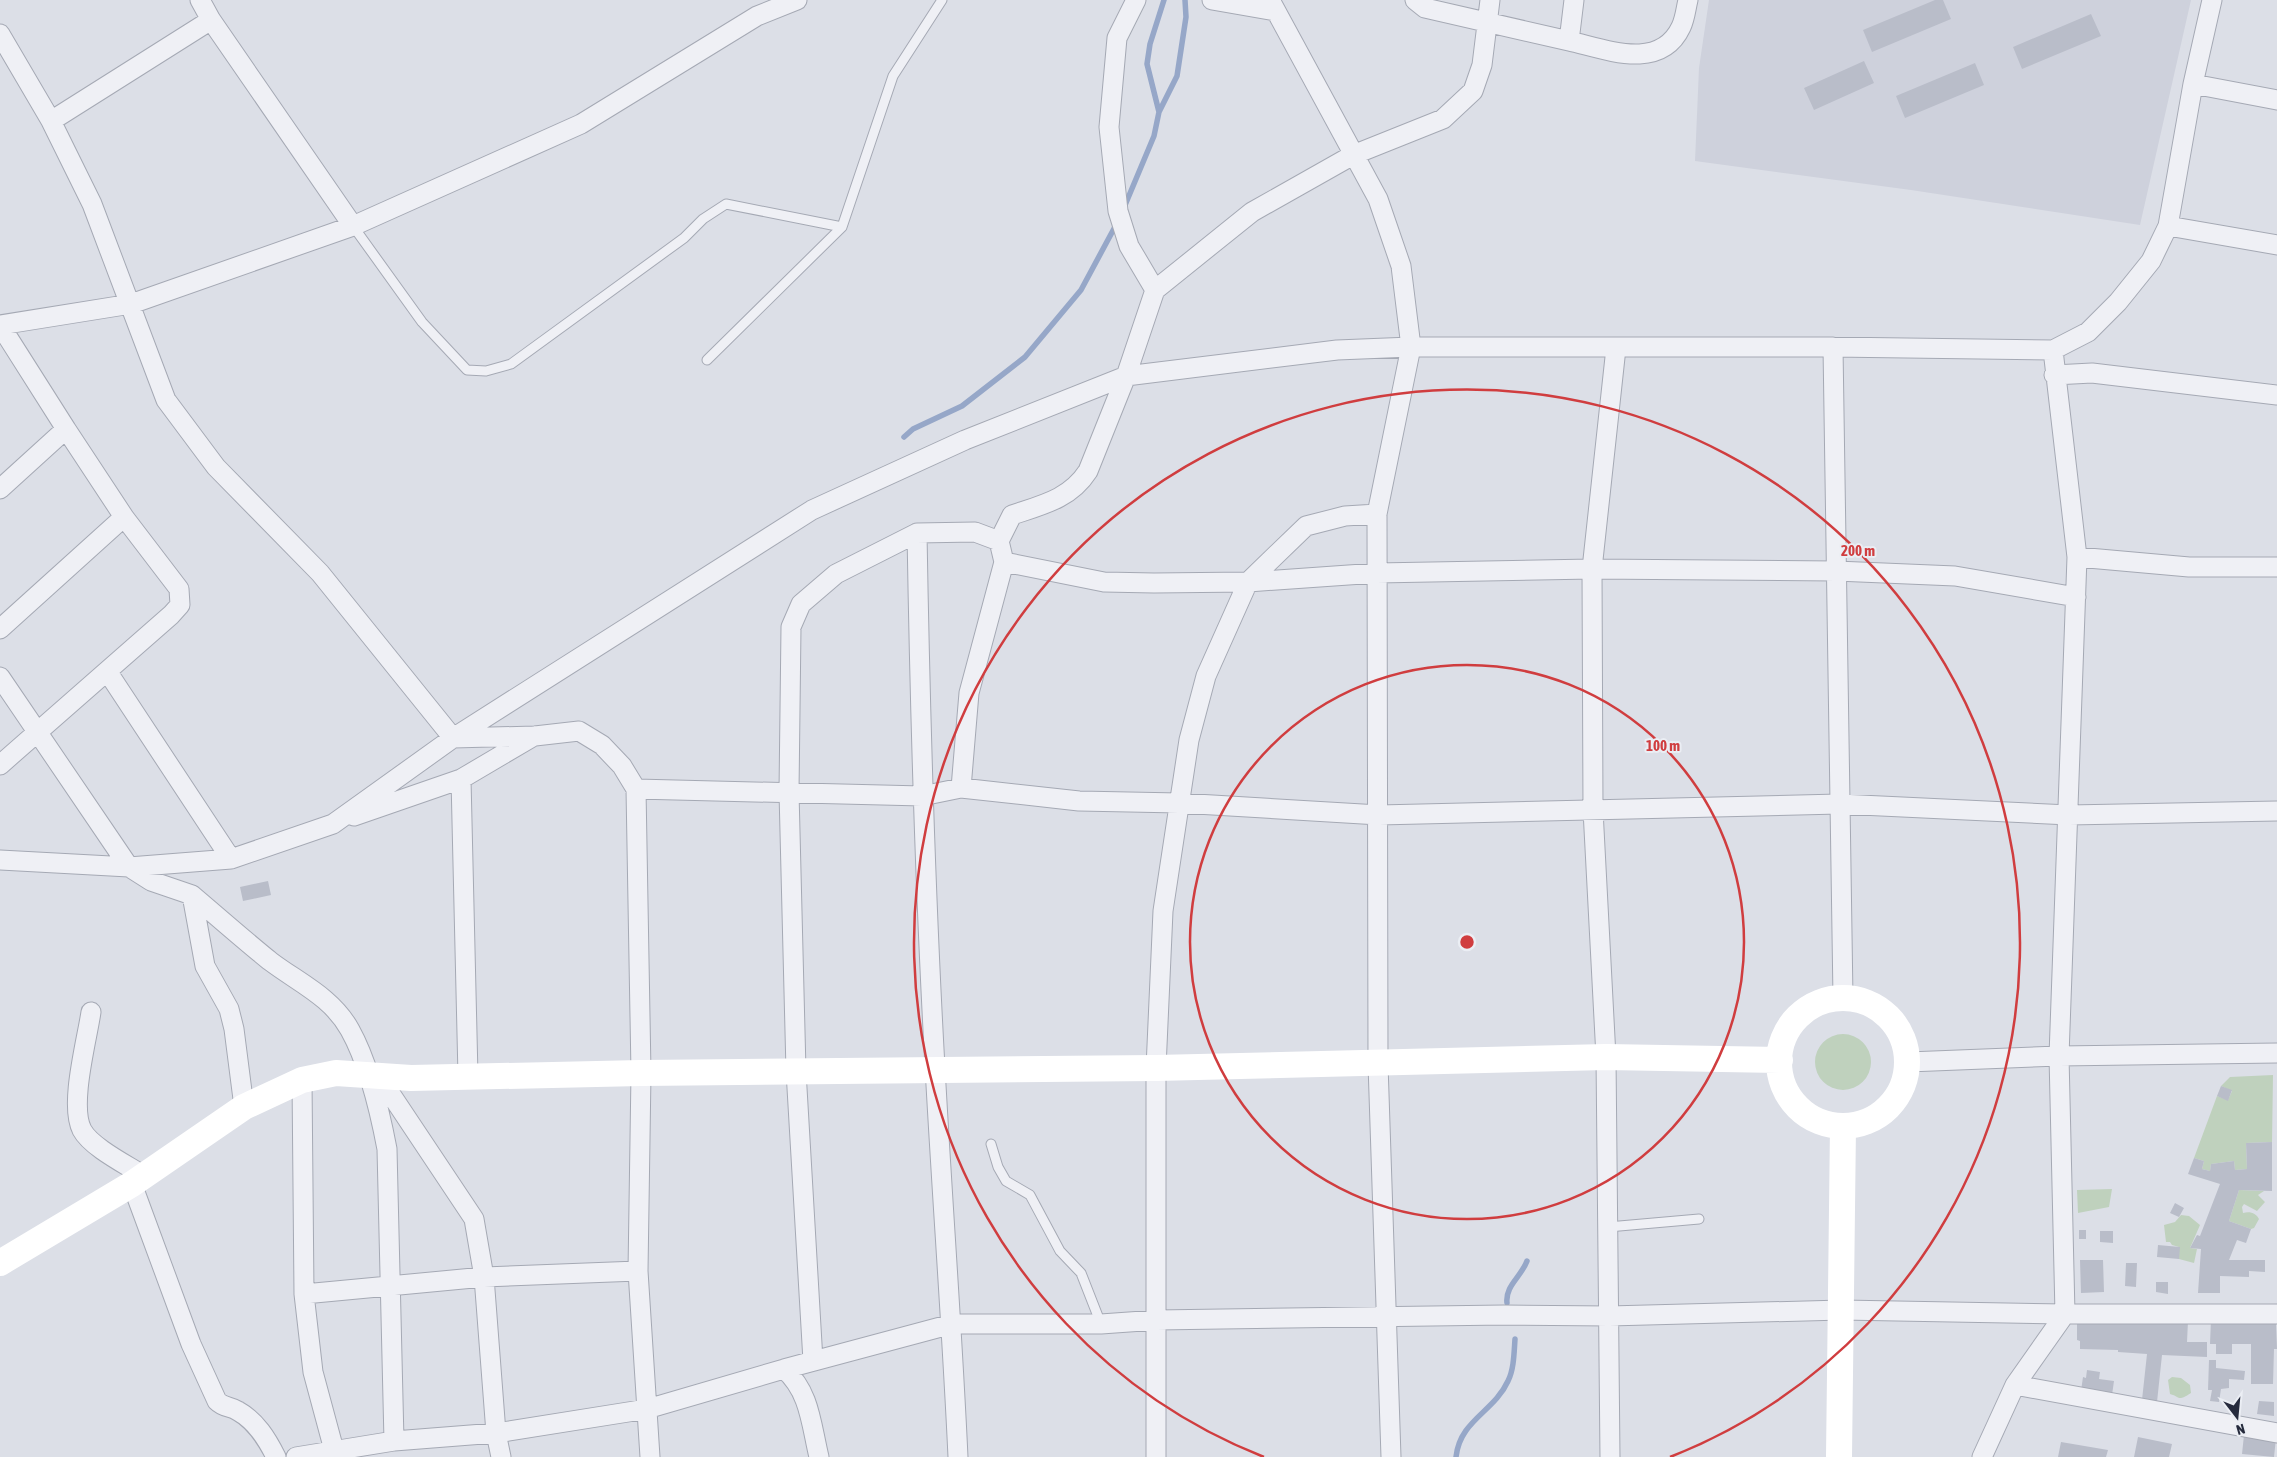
<svg xmlns="http://www.w3.org/2000/svg" width="2277" height="1457" font-family="'Asap Condensed',sans-serif">
<style>
.built{fill:#ced1dc}
.green{fill:#bfd1bd}
.lines{fill:none;stroke-linecap:round;stroke-linejoin:round}
.stream{stroke:#96a7c8;stroke-width:5.5}
.building{fill:#b9bdc9}
.lane-casing{stroke:#a5a9b4;stroke-width:11}
.street-casing{stroke:#a5a9b4;stroke-width:21}
.lane{stroke:#eff0f5;stroke-width:9}
.street{stroke:#eff0f5;stroke-width:19}
.secondary{stroke:#fff;stroke-width:26}
.ring{fill:none;stroke:#d03d3f;stroke-width:2.5}
.centre{fill:#d03d3f;stroke:#ebeef4;stroke-width:2.5}
.ring-label{font-size:15px;text-anchor:middle;font-weight:bold;fill:#d03d3f;stroke:#ebeef4;stroke-width:4;stroke-linejoin:round;paint-order:stroke}
</style>
<rect width="100%" height="100%" fill="#dcdfe7"/>
<path class="built" d="M1709 0H2191L2140 225 1911 190 1695 161 1699 68Z"/>
<path class="green" d="M1815 1062a28 28 0 1 1 56 0a28 28 0 1 1-56 0Z
M2273 1075 2272 1142 2246 1143 2247 1169 2235 1170 2234 1161 2211 1164 2210 1171 2202 1169 2204 1161 2194 1158 2217 1096 2228 1100 2232 1091 2221 1086 2230 1077Z
M2112 1189 2109 1207 2078 1213 2077 1190Z
M2239 1190 2264 1191 2258 1195 2265 1202 2257 1211 2244 1204 2242 1207 2243 1213C2250 1211 2256 1213 2259 1219L2254 1228 2251 1229 2229 1221Z
M2181 1215 2189 1216 2200 1225 2190 1248 2197 1249 2194 1263 2179 1259V1247L2172 1245 2170 1242H2166L2164 1225 2175 1222Z
M2172 1377 2181 1378 2190 1385 2191 1393C2177 1402 2181 1397 2170 1394L2168 1380Z"/>
<g class="lines">
<path class="stream" d="M1159 112 1177 76 1186 17 1185 0
M1123 210 1154 136 1159 112 1147 64 1150 44 1164 0
M904 437 913 429 962 406 1025 357 1081 290 1117 223
M1507 1303C1505 1286 1521 1277 1527 1261
M1456 1457C1460 1420 1494 1412 1508 1381 1514 1369 1514 1353 1515 1339"/>
</g>
<path class="building" d="M1935 0H1943L1951 19 1872 52 1863 30Z
M2091 14 2101 36 2022 69 2013 47Z
M1864 61 1874 83 1814 110 1804 88Z
M1975 63 1984 85 1905 118 1896 96Z
M268 881 271 895 243 901 240 887Z
M2221 1086 2232 1090 2228 1101 2217 1096Z
M2272 1142V1191L2239 1190 2229 1221 2251 1229 2246 1243 2237 1240 2229 1260H2265V1272L2249 1271V1277L2220 1276V1293H2198L2201 1249 2190 1248 2197 1235 2200 1236 2220 1184 2188 1174 2194 1158 2204 1161 2202 1169 2210 1171 2211 1164 2234 1161 2235 1170 2247 1169 2246 1143Z
M2175 1203 2184 1208 2179 1217 2170 1213Z
M2079 1230H2086V1239H2079Z
M2100 1231H2113V1243L2100 1242Z
M2158 1245 2180 1247 2179 1259 2157 1257Z
M2080 1260H2103L2104 1292 2081 1293Z
M2126 1263H2137L2136 1287 2125 1286Z
M2156 1282H2168V1294L2156 1292Z
M2211 1319 2276 1323 2277 1349H2274L2273 1384H2251V1344H2232V1354H2216V1344H2210Z
M2077 1320 2188 1321 2187 1342H2207V1357L2162 1355 2157 1402 2142 1400 2147 1354 2118 1352V1350L2080 1349V1341L2077 1340Z
M2209 1360H2216V1368L2245 1371 2244 1380 2229 1379V1388L2221 1389 2219 1402 2210 1401 2212 1390H2208Z
M2087 1370 2100 1372 2099 1379 2114 1381 2112 1395 2081 1391 2083 1377 2086 1378Z
M2259 1401 2274 1402V1416L2257 1414Z
M2244 1435 2276 1438 2274 1457 2242 1454Z
M2138 1437 2172 1444 2169 1457H2134Z
M2061 1442 2108 1450 2106 1457H2058Z"/>
<g class="lines">
<defs>
<path id="lane" d="M353 226 422 322 467 370 486 371 511 364 684 238 703 219 726 204 842 227
M707 360 842 227 893 76 942 0
M991 1144 998 1167 1006 1181 1030 1195 1060 1251 1081 1273 1101 1324
M1608 1227 1699 1219"/>
<path id="street" d="M200 0 211 20 353 226
M1136 0 1117 38 1109 127 1118 211 1129 246 1155 290
M1212 0 1276 11
M1270 0 1378 199 1401 266 1411 347 1377 514 1378 1064 1391 1457
M1415 0 1425 8 1569 41
M1574 0 1569 41C1605 49 1660 72 1681 27 1685 19 1686 8 1688 0
M0 34 51 121 92 204 166 400 216 467 320 573 453 738 535 736 579 731 602 745 622 766 636 789 641 1073 638 1271 650 1457
M2193 84 2277 100
M51 121 211 20
M2168 226 2277 245
M0 325 131 304 353 226 581 124 757 16 797 0
M0 325 66 429 0 489
M1833 347 1843 998
M2054 375 2092 373 2277 395
M917 533C920 712 925 889 935 1067 942 1197 952 1327 958 1457
M999 541 1012 515C1042 505 1070 499 1088 471L1126 376 1155 290 1252 212 1353 155 1443 119 1473 91 1482 65 1490 0
M2077 557 2189 567H2277
M0 629 124 517 66 429
M107 671 231 859
M0 677 129 867 231 859 333 824 453 738 812 510 965 440 1126 376 1337 350 1411 347H1833L2053 350 2088 332 2118 302 2151 261 2168 226 2193 84 2212 0
M0 765 171 615 180 605 179 589 124 517
M461 779 468 1076
M961 788 969 693 1004 562 1104 582 1154 583 1248 582 1377 573 1592 569 1836 571 1955 576 2076 597
M636 789 922 796 961 788 1079 801 1179 803 1379 815 1839 804 2069 815 2277 811
M354 816 461 779 534 736
M0 860 129 867 151 881 192 895 205 966 229 1009 234 1029 244 1107
M192 895C218 917 244 940 270 961 299 983 332 997 350 1030 369 1064 380 1112 387 1149L394 1441
M91 1012C87 1040 69 1105 82 1130 91 1147 127 1165 144 1176
M1908 1062 2059 1056 2277 1053
M378 1075 474 1219 484 1277 496 1433 501 1457
M302 1080 304 1294 313 1372 334 1450
M132 1184 191 1344 217 1401C224 1408 230 1406 238 1411 256 1421 267 1439 276 1457
M304 1294 484 1277 638 1271
M813 1361 796 1071 789 792 791 627 801 604 836 574 917 533 975 532 999 541 1004 562
M784 1369C810 1392 811 1424 819 1457
M2015 1385 2277 1433
M296 1457 394 1441 496 1433 647 1409 784 1369 952 1324H1101L1157 1320 1504 1315 1609 1316 1842 1310 2065 1314H2277
M1156 1457V1068L1163 911 1189 740 1206 676 1248 582 1306 526 1345 516 1377 514
M1610 1457 1606 1057 1593 810 1592 569 1616 348
M1982 1457 2015 1385 2065 1314 2059 1056 2077 557 2053 350"/>
</defs>
<use href="#lane" class="lane-casing"/>
<use href="#street" class="street-casing"/>
<use href="#lane" class="lane"/>
<use href="#street" class="street"/>
<path class="secondary" d="M1779 1062a64 64 0 1 1 128 0a64 64 0 1 1-128 0Z
M0 1263 132 1184 244 1107 302 1080 336 1073 411 1078 641 1073 1156 1068 1606 1057 1780 1060
M1839 1457 1843 1126"/>
</g>
<g class="ring">
<circle cx="1467" cy="942" r="277"/>
<path d="M1264 1457A553 553 0 1 1 1670 1457"/>
</g>
<circle cx="1467" cy="942" r="8" class="centre"/>
<g class="ring-label">
<text x="1858" y="556">200 m</text>
<text x="1663" y="751">100 m</text>
</g>
<g transform="translate(2237 1417) rotate(164)" stroke="#ebeef4" stroke-width="4" paint-order="stroke">
<path d="M0-4L9 19L0 12L-9 19Z" fill="#262b3d"/>
<text y="-8" font-size="14" font-weight="bold" text-anchor="middle" fill="#262b3d">N</text>
</g>
</svg>
